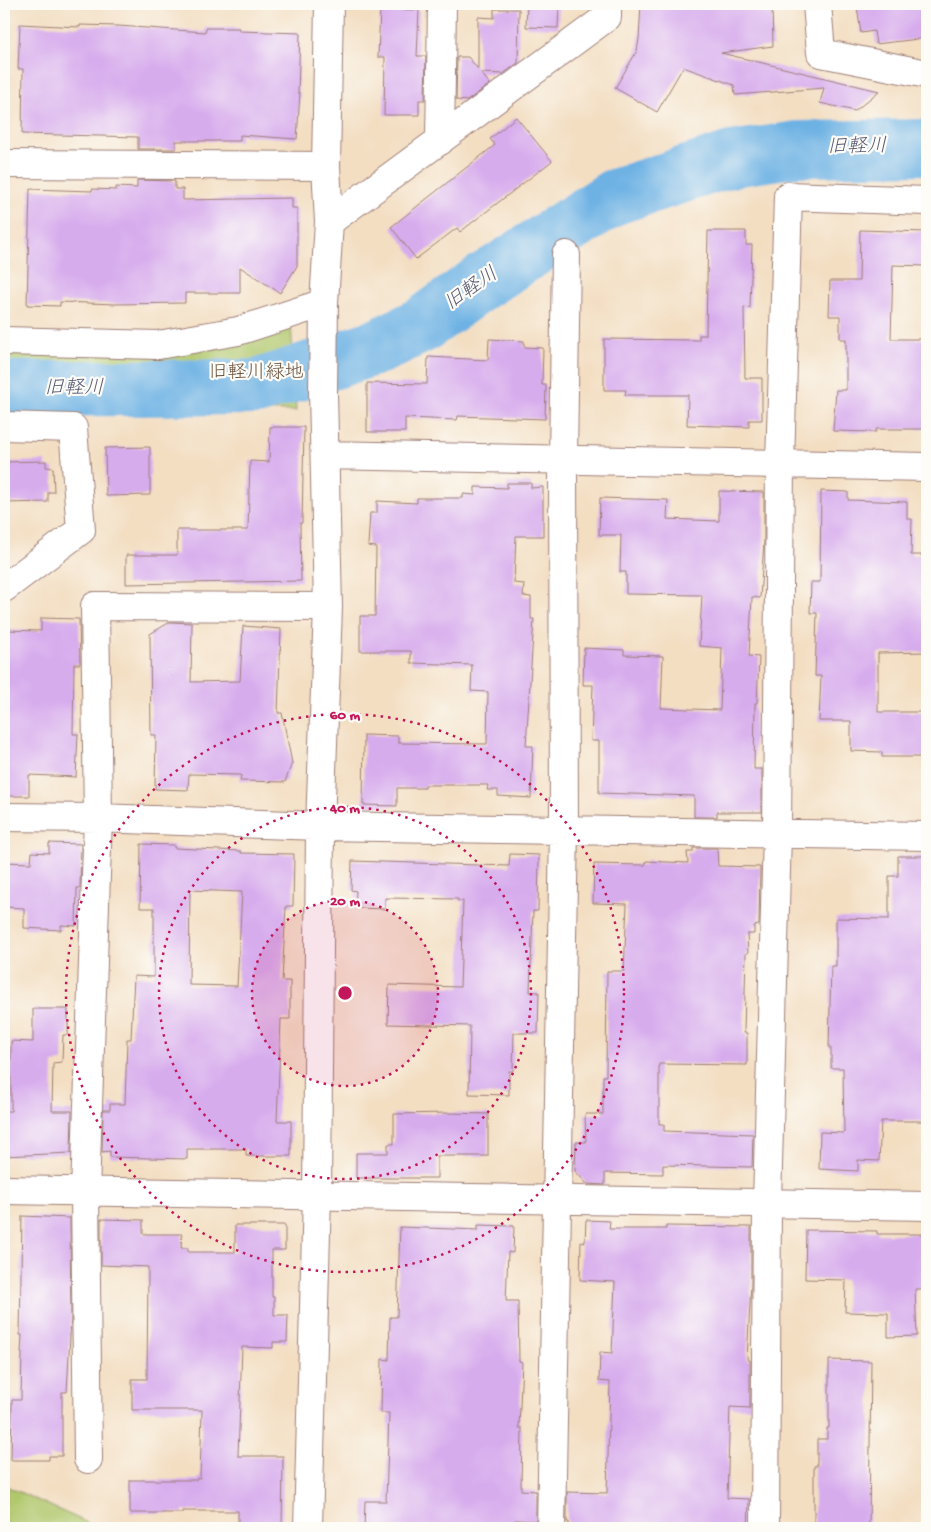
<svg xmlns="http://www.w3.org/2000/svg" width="931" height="1532" font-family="'Gochi Hand','Klee One',sans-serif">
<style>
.green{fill:#b0c76c;stroke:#7d734c}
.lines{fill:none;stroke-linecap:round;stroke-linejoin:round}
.river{stroke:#6eb2e4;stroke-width:56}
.building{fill:#d7aced;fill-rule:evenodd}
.minor-casing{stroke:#9e7e76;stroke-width:30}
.minor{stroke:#fff;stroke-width:28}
.ring{fill:none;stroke:#c2185b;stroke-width:2.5;stroke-dasharray:2.5 5}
.labels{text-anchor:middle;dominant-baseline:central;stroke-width:4.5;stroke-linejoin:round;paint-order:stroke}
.park-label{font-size:19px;fill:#69513e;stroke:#fdfcf7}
.water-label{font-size:20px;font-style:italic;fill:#585a75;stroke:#fdfcf7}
.centre{fill:#c2185b;stroke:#fdfcf7;stroke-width:2.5}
.ring-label{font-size:15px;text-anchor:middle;font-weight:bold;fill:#c2185b;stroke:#fdfcf7;stroke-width:4.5;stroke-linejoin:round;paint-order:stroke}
</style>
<rect width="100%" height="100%" fill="#fdfcf7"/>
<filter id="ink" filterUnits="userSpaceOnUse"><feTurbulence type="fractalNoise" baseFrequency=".02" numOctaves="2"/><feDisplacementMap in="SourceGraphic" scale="10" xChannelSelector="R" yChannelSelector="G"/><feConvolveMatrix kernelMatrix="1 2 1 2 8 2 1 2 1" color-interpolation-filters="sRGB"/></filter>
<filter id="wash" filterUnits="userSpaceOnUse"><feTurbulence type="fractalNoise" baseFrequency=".0096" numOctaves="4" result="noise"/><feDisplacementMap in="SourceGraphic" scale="20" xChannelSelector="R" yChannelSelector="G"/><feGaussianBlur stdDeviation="1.12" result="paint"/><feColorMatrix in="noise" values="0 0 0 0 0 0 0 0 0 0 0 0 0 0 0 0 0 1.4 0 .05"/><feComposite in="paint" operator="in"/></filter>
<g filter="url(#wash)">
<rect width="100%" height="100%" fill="#f3dec2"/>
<path class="green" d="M291 321 296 411 4 409V348Z
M4 1485 99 1528H4Z"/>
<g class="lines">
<path class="river" d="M4 389 257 387 379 346 422 325 479 284 614 197 732 159 798 149 927 147"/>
</g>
<g id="blocks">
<path class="building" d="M527 4H559L558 28 526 27Z
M641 4 727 5V4H772L773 46 721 53 879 91 855 111 820 103 824 88 735 95 734 85 683 67 657 112 615 88 637 51 639 39Z
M885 4H927V38L876 44 874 31 861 33 857 7Z
M380 9 419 10 417 56H426L425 100H419V115H384L385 57H378Z
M494 9H519L518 63 503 74 481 73 490 84 467 101 456 100 457 57H468L478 69V17L494 18Z
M20 24 80 27V25L118 26 205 32 206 28H239V31L300 33 298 93H300L297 139 240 135V141H176V149H138V137L22 134 23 69H18Z
M516 117 552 161 460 232 457 228 416 259 391 227 495 145 490 139Z
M137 180 175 181V189H183V200L292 198V208H297V266L280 293 240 267V293H185V303L116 304 60 302V306L27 305 30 189 92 191V189L116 190V187L137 188Z
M860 230 927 232V266L893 265 891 339H927V429H876V432L833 431 836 390H846V339H840V316H829L830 281H859Z
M708 231H746V245H752L750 308 744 307 745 378H762V420H749V427L687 425 688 395H625L626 390H604V339L699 340V335H706Z
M489 339 524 341V347L543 348 542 385H546L545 419 458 416 457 420 405 418V432H367V383L427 384 428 357 488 360Z
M270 427H304L302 523H300L301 581 126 584V555H177V530H248L250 461 269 462Z
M150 447V495L106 496 105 448Z
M46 461V467L53 468 54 492H48V502L4 503V462Z
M507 483H531V488L543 487V536H516L514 583 524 584 523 596 531 597V619H534L526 746H533L531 798 498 796V790H487L488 785H425V788H397V806L363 805 364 735 398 736V743L487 744 488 692 471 691 472 665 411 663V651H360V616H375L376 547 368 546 370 513H377V501L417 503V498H463V494L475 495V487L507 488Z
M719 491 764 492V541L760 598 752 597 749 656 759 657 757 703H755L754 769H762V812H717V817H694V796L599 793V741H591L593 685H583L584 648 624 650V655L663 656 661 708 720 710 722 648 699 646 702 595 626 594V572H620L621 535H599L600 498 668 500 667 519 719 521Z
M821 491 848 492V500L907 502V519H912L911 555H927V652L878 653V712H927V757H882V752L851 751V721H819L821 676H815L817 613H810L811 582H820Z
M41 618 79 619 80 664H74L73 734H78L76 777 29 775V796H4V630L41 631Z
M170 622 192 623 191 682 240 681 243 626 281 629 278 713H282L292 763 285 782 240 781 241 775 189 774 188 790 155 789 156 735H151L150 634Z
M49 843 81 844 80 888H77L76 926 61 925V930L24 928V908L4 907V862L31 863 32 852 49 853Z
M141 844 174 845V848L241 851V853L294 854 293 906H286L282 981H290V1019H281L277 1121H291V1156H246V1149H187V1159L110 1157V1151L102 1152 103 1110H110V1104H125L127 1039H131L134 976 154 977V908H140ZM190 890 242 892 237 986 189 985Z
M693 848H717L718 866 760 867 759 925 754 926V934H747L748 953H746L744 1033H747V1065L659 1064V1124H664V1131L753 1134 752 1167 663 1165V1174L605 1173V1185L587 1184 575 1171 576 1142H586L585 1114H603V1076H606L607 971H624L627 904 593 903 594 864 645 865 646 861 688 863 687 852H693Z
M510 854 539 855 538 911H533L530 992H539L538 1033H514L513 1071H509V1095L469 1094 470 1026 388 1024 389 985 460 987 463 901H458V899L385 898V909L355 908 356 891 351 890 352 861 509 866Z
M898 856H925L924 917H927V1121H881L879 1161 858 1160V1171L819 1169 820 1132 844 1133 843 1068H831V1048H829L831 966H836V918L889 919V876H898Z
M33 1009H68V1035H63L62 1062 53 1063 52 1111H72L71 1153 4 1156V1111H11V1041L33 1042Z
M449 1113 488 1114V1156H437V1178H356V1153H388V1144H394V1114Z
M22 1216 70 1218 71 1318 67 1392H62V1456H49V1460H11L12 1400H21L22 1353H21L22 1335H20Z
M101 1219 143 1220V1234H182L181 1248H188V1252H235V1225H285V1250H272V1297H274V1315H288L287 1342H273V1348L242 1347 238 1456H283L282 1528H238V1511H183V1513H130V1480H197V1478H200L202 1410H132V1379H147L148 1267 101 1265Z
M586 1220 610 1221 609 1229H666V1226L751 1227V1284L747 1360H750V1408L730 1407 727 1498 749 1499 748 1528H569V1522H567V1492L607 1493 610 1382 599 1381 600 1352 612 1353 615 1282 580 1280 581 1241 585 1242Z
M478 1225 514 1226 513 1253 508 1252 506 1301H518L519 1361 522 1362 519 1428H522L521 1490 536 1491V1521L515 1520V1527L449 1526V1528H364L365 1501H386L389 1413H381L382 1359 389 1360 390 1317H397L400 1227 478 1230Z
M806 1230 877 1231V1234H927V1289H915L917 1336 888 1337V1313L845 1312 846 1280 805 1279Z
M829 1360 871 1361 869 1528H814V1466H817V1439H827V1428H829Z"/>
</g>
</g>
<g filter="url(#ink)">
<use href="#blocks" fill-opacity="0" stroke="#9e7e76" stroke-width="1"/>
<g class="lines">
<defs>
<path id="minor" d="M817 4 821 53 927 74
M440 141 442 4
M4 164 326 166
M329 222 607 17V4
M4 341 158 345 238 331 324 303
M4 426 73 428 81 530 4 588
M325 455 927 467
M4 817 98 818 320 826 927 836
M4 1190 927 1206
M88 1459 85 1192 98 818 95 606 328 607
M308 1528 317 1195 320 826 328 607 323 392 324 303 329 222 326 166 329 4
M551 1528 564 830 563 459 566 255
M765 1528 767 1203 777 833 780 464 788 196 927 201"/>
</defs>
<use href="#minor" class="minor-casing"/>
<use href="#minor" class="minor"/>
</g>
</g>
<circle cx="345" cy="993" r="93" fill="#c2185b" fill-opacity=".12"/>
<g class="ring">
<circle cx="345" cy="993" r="93"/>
<circle cx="345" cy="993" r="186"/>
<circle cx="345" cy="993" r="279"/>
</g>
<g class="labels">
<g class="park-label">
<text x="256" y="373">旧軽川緑地</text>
</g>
<g class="water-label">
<text transform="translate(857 148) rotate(-1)">旧軽川</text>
<text transform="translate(472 290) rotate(-35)">旧軽川</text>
<text x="74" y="389">旧軽川</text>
</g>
</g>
<circle cx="345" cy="993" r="8" class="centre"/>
<g class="ring-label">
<text x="345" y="719">60 m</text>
<text x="345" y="812">40 m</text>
<text x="345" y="905">20 m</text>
</g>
<rect width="931" height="1532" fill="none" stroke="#fdfcf7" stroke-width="20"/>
</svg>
